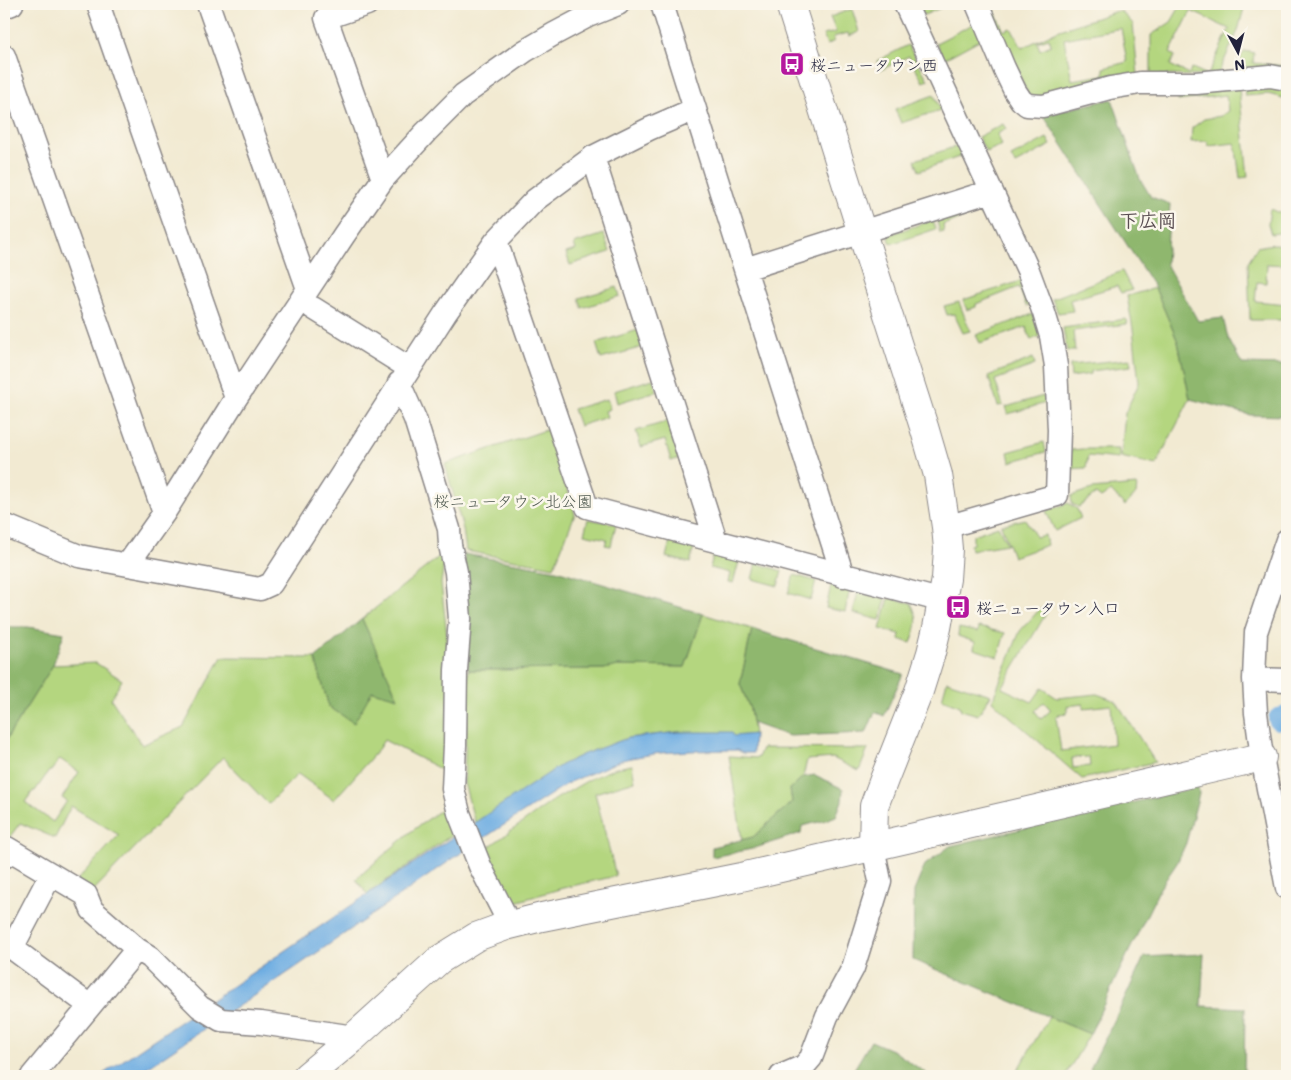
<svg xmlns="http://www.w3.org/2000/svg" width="1291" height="1080" font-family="Mali,'Klee One',sans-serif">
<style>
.green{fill:#b4d67f;stroke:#6b7c5d;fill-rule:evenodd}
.forest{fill:#8fb76e;stroke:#586c54}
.water{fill:#70aee2;stroke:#49688e}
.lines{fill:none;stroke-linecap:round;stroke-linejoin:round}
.canal{stroke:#70aee2;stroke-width:22}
.minor-casing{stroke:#8a8686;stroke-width:25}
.tertiary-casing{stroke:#8a8686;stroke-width:30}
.minor{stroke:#fff;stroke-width:22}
.tertiary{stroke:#fff;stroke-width:28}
.labels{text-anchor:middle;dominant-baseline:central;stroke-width:5;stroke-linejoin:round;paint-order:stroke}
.poi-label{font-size:16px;fill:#22223b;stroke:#fbf7ec;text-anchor:start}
.park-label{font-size:16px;fill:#4e584f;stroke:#fbf7ec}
.quarter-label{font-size:19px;font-weight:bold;fill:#5a4e52;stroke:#fbf7ec}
</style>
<rect width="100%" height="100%" fill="#fbf7ec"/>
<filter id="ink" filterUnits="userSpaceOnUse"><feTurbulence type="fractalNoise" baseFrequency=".02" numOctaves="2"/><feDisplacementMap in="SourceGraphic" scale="10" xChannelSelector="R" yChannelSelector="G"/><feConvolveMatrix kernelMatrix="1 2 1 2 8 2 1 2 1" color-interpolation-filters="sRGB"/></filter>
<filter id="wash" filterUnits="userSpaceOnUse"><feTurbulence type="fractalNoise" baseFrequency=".0096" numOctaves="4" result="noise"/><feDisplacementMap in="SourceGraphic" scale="20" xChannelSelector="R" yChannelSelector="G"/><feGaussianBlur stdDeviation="1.12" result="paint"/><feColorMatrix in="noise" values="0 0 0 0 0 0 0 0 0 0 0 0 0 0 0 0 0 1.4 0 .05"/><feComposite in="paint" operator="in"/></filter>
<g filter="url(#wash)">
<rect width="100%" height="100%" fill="#f2ead2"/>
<path class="green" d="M916 4H950L924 15Z
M985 4H1001L993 8 1004 31 1011 28 1022 48 1057 31 1117 11 1122 12 1133 24 1138 75 1047 97 1029 96ZM1121 28 1127 62 1104 68V75L1072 80 1064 39ZM1049 38 1051 45 1040 50 1037 42Z
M1184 4H1245L1238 31 1217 76 1151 75V35L1171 22 1178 10ZM1191 11 1229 29 1208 75 1192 68 1189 74 1170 65 1175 56 1170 53Z
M852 9 859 32 849 36 848 33 833 37 834 41 827 45 823 35 836 32 830 17Z
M975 23 981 39 944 59 936 43Z
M908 45 928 80 923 82 909 56 881 70 877 61Z
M1245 51 1254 53 1253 63 1287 66V70L1242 71 1240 57Z
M1244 87H1287V99L1268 94 1245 96Z
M1239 88 1248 177 1240 178 1235 143 1209 146 1207 141 1191 142 1192 128 1204 119 1221 116 1228 111 1226 95 1178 101 1179 94Z
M934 95 941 110 901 123 895 109Z
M1003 124 1006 129 997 134 1002 145 986 152 978 137Z
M1047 138 1051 145 1015 164 1011 157Z
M957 146 962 156 919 171 915 160Z
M984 203 998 231 993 232 985 215 981 216 979 212 943 225 944 232 940 233 937 221Z
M1270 209 1277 212 1287 211V232L1271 234 1268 224Z
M933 220 936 229 891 244 888 235Z
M604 234 610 252 570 265 566 253 576 250 574 244Z
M1273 244 1287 245V265L1267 264 1266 283 1257 282 1255 301 1287 304V320H1250L1248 262 1257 247Z
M1122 271 1132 290 1121 293 1117 286 1070 300 1073 311 1058 313 1052 299Z
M1021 281 1030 305 1026 306 1019 287 976 304V307L967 310 963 300Z
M617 287 620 296 582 308 579 298Z
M1155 288 1178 342 1190 399 1156 465 1121 457 1125 413 1139 383 1133 329 1127 296Z
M959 302 970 331 963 333 954 314 947 315 944 306Z
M1033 314 1040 336 1031 340 1026 327 980 343 976 335Z
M1126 319 1127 324 1073 331 1075 351H1067L1063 328Z
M638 330 643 347 601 359 596 343Z
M1033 358 1035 365 995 380 1003 405 998 406 988 376Z
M1130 359 1131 366 1091 371V374L1071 377 1070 365Z
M653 379 657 391 617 403 614 391Z
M1043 396 1046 403 1008 414 1006 407Z
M607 399 610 409 605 411 607 417 579 426 573 409Z
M669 421 680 458 671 461 665 440 641 447 636 431Z
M549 429 575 514 554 567 466 551 463 529 445 464Z
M1044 442 1046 452 1010 462 1008 452Z
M1083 449H1119V459L1088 456 1086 468 1069 469 1071 450Z
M1137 485 1136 494 1125 506 1111 491 1101 498 1096 494 1079 507 1072 504 1071 496 1092 489Z
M1068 503 1077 509 1081 518 1055 531 1046 511Z
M588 519 616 524 611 546 605 545 607 539 584 534Z
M1025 519 1036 537 1045 535 1047 545 1013 557 1001 525Z
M998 526 1007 544 971 550 970 545 973 544V535Z
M670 541 694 547 690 563 666 557Z
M446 551 441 583 451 670 448 773 384 740 377 751 334 800 298 774 268 804 223 757 93 891 77 880 119 835 71 806 55 838 20 823 9 838 4 836V743L53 665 96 663 122 680 111 699 142 745 183 727 222 657 315 658 329 707 372 691 397 697 362 619ZM60 759 79 772 62 798 67 801 53 822 25 802 33 791H35L49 771H51Z
M714 552 740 558 733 583 728 582 730 573 710 568Z
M756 563 782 571 778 586 752 579Z
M794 575 816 581 811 600 788 593Z
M831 585 850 589 845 612 826 608Z
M858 592 886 599 880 620 853 613Z
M889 598 911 603C920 621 917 625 911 643L899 639 900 634 880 629Z
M1041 608 1047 612 1002 688 1032 702 1042 688 1057 698 1097 694 1116 701 1155 762 1082 779 992 701 1020 631ZM1044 702 1051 710 1041 719 1035 711ZM1083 704 1084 708 1111 705 1114 744 1061 751 1056 717 1059 716V714L1067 713V706ZM1089 757 1090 766 1073 768 1072 758Z
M703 614 752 629 740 684 750 709 754 734 734 737 678 732 628 738 584 754 561 765 475 823 464 783 468 670 604 669 618 666 685 667Z
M979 627 1005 633 998 657 974 649 975 642 958 636 959 628 978 632Z
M947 681 991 695 978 715 961 710 960 706 942 699Z
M762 748 868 749 859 771 833 758 807 760 803 777 790 789 792 802 753 837 742 840 729 756 758 758Z
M632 765 635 781 595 793 616 876 563 888 512 903 494 876 483 851 554 800 592 778 616 768Z
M445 807 452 812 459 830 367 894 356 879 409 833Z
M1049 1017 1090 1034 1065 1076H1014Z"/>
<path class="forest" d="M1112 99 1140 179 1151 197 1170 204 1166 264 1198 321 1223 318 1228 338 1242 364 1287 365V416L1250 415 1190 399 1178 342 1155 288 1043 115Z
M464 554 556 570 703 614 685 667 618 666 604 669 468 670Z
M362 619 398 698 372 691 354 723 329 707 315 658Z
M4 627H28L64 633 53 665 4 743Z
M752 629 903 674 884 716 875 712 866 733 789 736 752 723 750 709 740 684Z
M815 775 843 789 842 801 836 816 823 821 802 826 801 833 752 849 712 857V847L753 837 792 802 790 789 803 777Z
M1198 787 1199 794 1186 843 1177 863 1160 888 1116 978 1090 1034 913 960 914 891 925 865 950 846Z
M1204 954 1201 1006 1245 1008 1244 1076H1140V1075L1130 1076H1100L1090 1069 1119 1011 1144 957Z
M871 1041 894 1051 930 1076H850Z"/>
<path class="water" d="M678 732H732L734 736 754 734 753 753H742L738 750 690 751 660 753 642 756 622 760 570 782 464 851 292 970 134 1076H100L399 873 561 765 584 754 628 738Z"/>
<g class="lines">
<path class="canal" d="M1279 719 1287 717"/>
</g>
</g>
<g filter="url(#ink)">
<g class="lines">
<defs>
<path id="minor" d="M98 4 236 398
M208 4 308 289
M367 4 326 18 383 179
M662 4 745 269 843 576
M905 4 1028 270 1044 313 1051 336 1056 366 1059 430 1057 495 946 527
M977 4 1004 68 1015 91 1021 100 1027 105 1043 106 1110 88 1140 83H1196L1270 76 1287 79
M4 7 12 4
M4 56 164 513
M593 157 716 541
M496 241 587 507 943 601
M745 269 991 191
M313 308 409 368
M399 383 415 419 449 529 450 545 456 572 460 619 456 670 455 745 453 789 459 813 474 851 480 866 503 911 506 926
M4 525 79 556 260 589 271 584 445 314 496 241 535 200 593 157 649 129 695 109
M1287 540 1256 632 1254 679 1256 713 1262 757 1287 888
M128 564 164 513 236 398 344 235 383 179 426 132 463 95 525 51 554 34 588 16 618 4
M1254 679 1287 680
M4 857 7 848 86 895 92 910 137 949 150 957 200 1007 221 1020 261 1023 354 1037
M51 874 12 948 90 1006 137 949
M32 1076 90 1006
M781 1076 804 1066 811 1058 827 1016 853 968 880 881 873 847"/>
<path id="tertiary" d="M790 4 862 233 924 427 938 475 946 527 948 549 946 579 937 628 931 653 919 691 885 777 874 806 873 847
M307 1076 354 1037 439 960 476 937 506 926 542 917 741 877 1262 757"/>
</defs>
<use href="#minor" class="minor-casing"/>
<use href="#tertiary" class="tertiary-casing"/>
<use href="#minor" class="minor"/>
<use href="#tertiary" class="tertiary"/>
</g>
</g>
<defs>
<symbol id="bus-square" viewBox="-11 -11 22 22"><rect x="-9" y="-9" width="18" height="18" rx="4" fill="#b5179e" stroke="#fbf7ec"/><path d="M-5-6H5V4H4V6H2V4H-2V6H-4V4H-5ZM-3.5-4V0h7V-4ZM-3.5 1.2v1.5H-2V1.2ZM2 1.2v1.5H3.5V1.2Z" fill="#fff"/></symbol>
</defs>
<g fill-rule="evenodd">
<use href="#bus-square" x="778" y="50" width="28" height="28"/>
<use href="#bus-square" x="944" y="593" width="28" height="28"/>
</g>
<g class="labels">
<g class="poi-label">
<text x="810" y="64">桜ニュータウン西</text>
<text x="976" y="607">桜ニュータウン入口</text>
</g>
<g class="park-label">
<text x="513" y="500">桜ニュータウン北公園</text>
</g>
<g class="quarter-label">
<text x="1148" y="219">下広岡</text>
</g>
</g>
<rect width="1291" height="1080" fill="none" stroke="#fbf7ec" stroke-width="20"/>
<g transform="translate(1238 52) rotate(173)" stroke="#fbf7ec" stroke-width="4" paint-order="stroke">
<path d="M0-4L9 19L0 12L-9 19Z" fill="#22223b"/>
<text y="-8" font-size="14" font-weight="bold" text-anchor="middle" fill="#22223b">N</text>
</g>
</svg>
